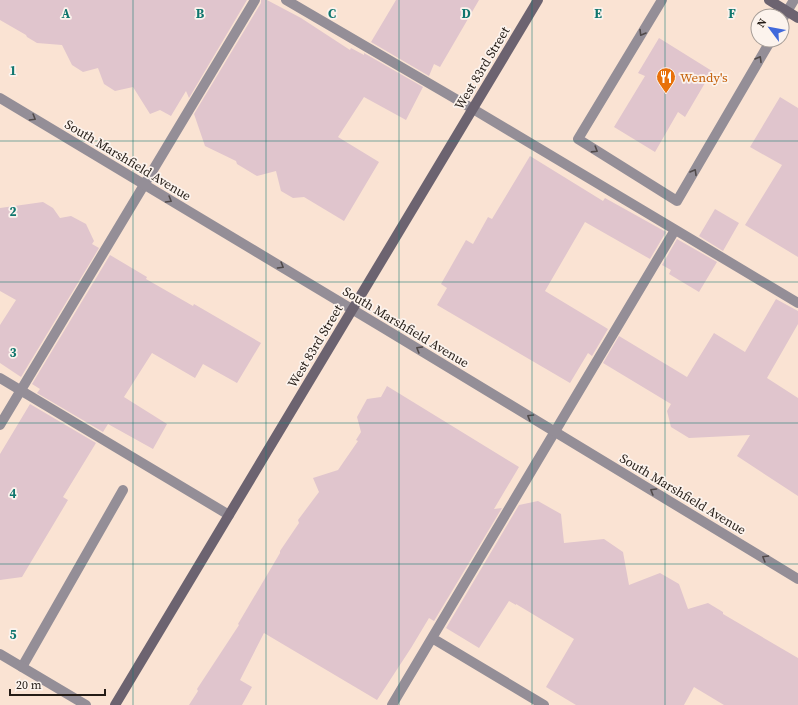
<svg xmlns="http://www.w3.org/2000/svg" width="798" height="705" font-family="'Source Serif 4',serif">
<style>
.building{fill:#e0c5cd}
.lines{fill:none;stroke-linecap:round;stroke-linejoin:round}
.lane{stroke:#948e97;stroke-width:10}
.street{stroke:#948e97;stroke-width:10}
.secondary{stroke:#6c6370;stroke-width:10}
.oneway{stroke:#514a4a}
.grid{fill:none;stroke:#0f766e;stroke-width:1;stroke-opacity:0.55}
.labels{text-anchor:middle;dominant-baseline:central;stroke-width:3.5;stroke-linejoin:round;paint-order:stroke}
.street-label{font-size:13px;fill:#241c16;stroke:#fcf3ed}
.food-label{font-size:13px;fill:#c56008;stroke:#fcf3ed;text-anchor:start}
.grid-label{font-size:13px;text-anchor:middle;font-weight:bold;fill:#0f766e;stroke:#fcf3ed;stroke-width:3.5;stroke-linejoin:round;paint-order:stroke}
</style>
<rect width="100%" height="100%" fill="#fae3d3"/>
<path class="building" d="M0 0H247L189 98 186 91 171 116 160 110 150 114 133 87 115 91 104 84 98 68 83 72 72 65 62 45 37 43 27 37 26 35 0 20Z
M261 0H267L301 18 350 50 351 48 364 55V53L423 87 406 120 364 97 338 137 379 162 344 221 304 197 293 198 281 191 276 171 257 176 237 164 236 161 205 146 194 114 261 3Z
M396 0H479L440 67 434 64 429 76 371 42Z
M659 38 712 71 685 117 678 112 655 152 614 127 645 76 638 73Z
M780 97 798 108V257L745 225 782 165 750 147Z
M530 156 603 201 605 198 666 232 650 259 585 222 545 291 608 329 592 356 588 353 570 383 437 305 447 288 441 284 466 240 473 244 488 217 492 219Z
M43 202 53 208 60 218 71 216 86 224 94 241 92 244 99 248 21 377 0 363V325L16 300 0 291V208Z
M715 209 739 223 723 251 699 236Z
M677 239 717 262 699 292 669 274 671 270 662 265Z
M110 255 147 277 146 279 193 306 194 304 261 343 237 383 203 364 195 378 152 353 124 397 167 424 153 449 108 424 103 432 37 393 40 389 32 384Z
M776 299 798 311V324L767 378 798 398V496L737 456 750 435 689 438 671 427 667 411 671 404 603 363 619 336 687 377 714 333 745 352Z
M387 386 519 467 494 509 502 508 434 621 429 618 411 648 377 700 264 633 240 680 252 687 242 705H189L198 691 197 689 239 625 238 624 280 553V551L299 523 298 520 319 492 313 478 338 470 358 441 356 440 361 432 357 417 367 399 381 397Z
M30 404 96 443 63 497 68 500 22 577 0 580V454Z
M538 501 561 514 564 543 604 539 623 552 629 585 660 573 679 584 688 609 708 603 723 612V614L798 658V705H724L694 687 684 705H576L546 687 574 639 516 604V605L509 601 479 648 446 628 519 505Z"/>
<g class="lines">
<path class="lane" d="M286 0 473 109 798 303
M662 0 578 139 677 201 771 40
M782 20 794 0
M0 378 229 515
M0 425 255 0
M432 638 544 705
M22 667 123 490
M392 705 675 230"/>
<path class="street" d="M0 98 385 329 798 579
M0 654 86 705"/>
<path class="secondary" d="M769 0 798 18
M115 705 538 0"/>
</g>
<defs><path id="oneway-chevron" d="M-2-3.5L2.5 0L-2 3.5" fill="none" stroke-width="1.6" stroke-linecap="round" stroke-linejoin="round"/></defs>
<g class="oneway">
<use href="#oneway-chevron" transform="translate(642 33) rotate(121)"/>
<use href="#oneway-chevron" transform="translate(759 59) rotate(-60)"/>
<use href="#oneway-chevron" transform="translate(33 118) rotate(31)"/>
<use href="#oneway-chevron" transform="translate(595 150) rotate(32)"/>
<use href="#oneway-chevron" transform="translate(694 172) rotate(-60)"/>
<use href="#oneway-chevron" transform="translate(169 200) rotate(31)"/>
<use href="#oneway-chevron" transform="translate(281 266) rotate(31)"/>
<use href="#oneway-chevron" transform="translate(419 349) rotate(-149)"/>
<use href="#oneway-chevron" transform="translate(530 417) rotate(-149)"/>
<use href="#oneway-chevron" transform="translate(653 491) rotate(-149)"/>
<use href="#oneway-chevron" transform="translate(765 558) rotate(-149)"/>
</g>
<path class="grid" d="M133 0V705M266 0V705M399 0V705M532 0V705M665 0V705M0 141H798M0 282H798M0 423H798M0 564H798"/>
<defs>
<symbol id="restaurant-pin" viewBox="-11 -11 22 30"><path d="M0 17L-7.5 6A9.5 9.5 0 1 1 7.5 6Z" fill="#e8710a" stroke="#fcf3ed"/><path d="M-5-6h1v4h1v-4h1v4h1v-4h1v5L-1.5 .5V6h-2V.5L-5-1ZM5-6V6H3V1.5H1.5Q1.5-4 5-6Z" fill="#fff"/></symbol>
</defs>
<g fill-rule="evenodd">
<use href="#restaurant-pin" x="655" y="66" width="22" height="30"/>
</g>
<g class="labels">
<g class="street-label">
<text transform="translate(482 68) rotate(-59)">West 83rd Street</text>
<text transform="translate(128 160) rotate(31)">South Marshfield Avenue</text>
<text transform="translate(406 327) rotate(31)">South Marshfield Avenue</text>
<text transform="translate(315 346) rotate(-59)">West 83rd Street</text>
<text transform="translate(683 494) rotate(31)">South Marshfield Avenue</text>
</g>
<g class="food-label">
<text x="680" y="77">Wendy's</text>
</g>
</g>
<g class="grid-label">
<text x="66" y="18">A</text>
<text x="200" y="18">B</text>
<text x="332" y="18">C</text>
<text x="466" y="18">D</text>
<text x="598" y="18">E</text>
<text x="732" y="18">F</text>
<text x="13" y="75">1</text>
<text x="13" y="216">2</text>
<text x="13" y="357">3</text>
<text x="13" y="498">4</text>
<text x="13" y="639">5</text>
</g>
<g transform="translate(770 28) rotate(302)"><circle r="19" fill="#fcf3ed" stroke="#a69d97"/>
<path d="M0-3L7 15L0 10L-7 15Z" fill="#4169db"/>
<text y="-6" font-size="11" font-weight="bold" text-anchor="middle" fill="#241c16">N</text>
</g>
<path d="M10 689v6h95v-6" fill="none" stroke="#241c16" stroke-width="2"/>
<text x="16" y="689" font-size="12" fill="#241c16" stroke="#fcf3ed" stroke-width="3" paint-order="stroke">20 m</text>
</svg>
